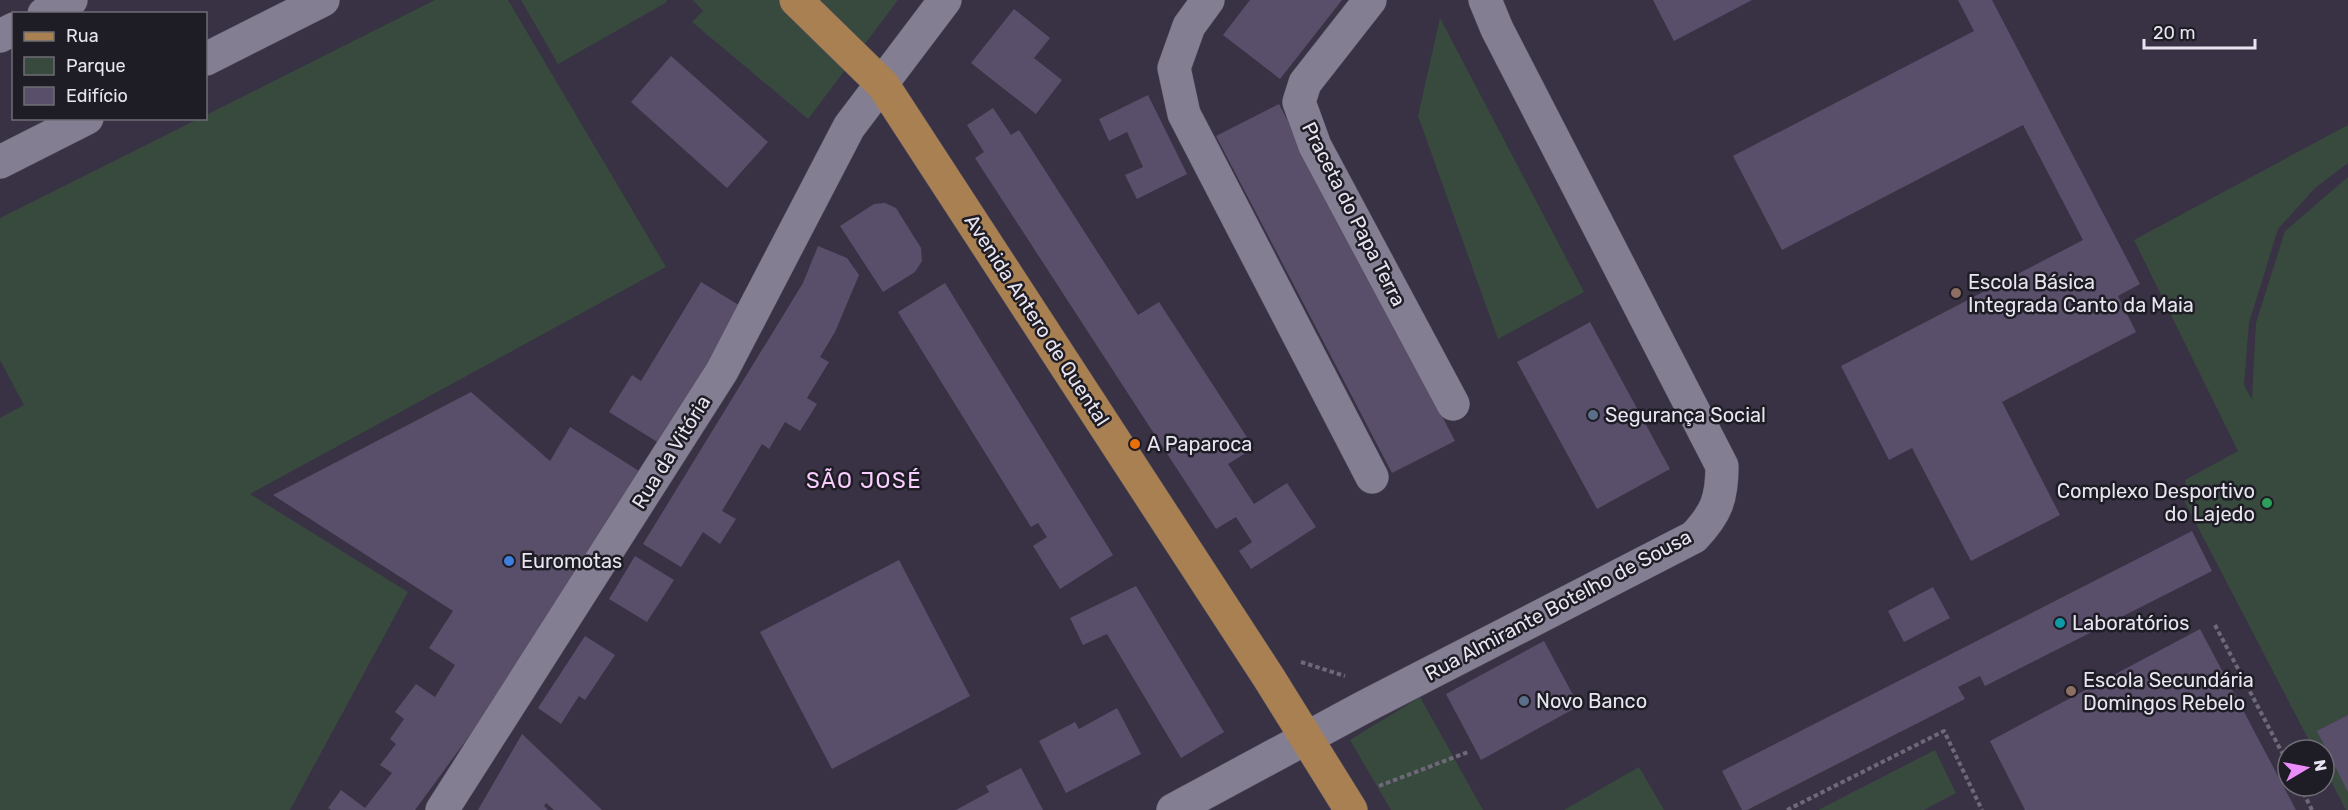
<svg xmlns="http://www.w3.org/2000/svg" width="2348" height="810" font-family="Rubik,sans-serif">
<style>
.green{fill:#384a3e}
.building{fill:#5a4f6a}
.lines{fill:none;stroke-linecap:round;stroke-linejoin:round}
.minor-casing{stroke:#544f5e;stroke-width:34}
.major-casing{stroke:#544f5e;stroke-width:34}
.path{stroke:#6e6979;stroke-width:4;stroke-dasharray:4.5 3;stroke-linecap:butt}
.minor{stroke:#847e93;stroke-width:33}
.major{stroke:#a98051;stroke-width:33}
.education-dot{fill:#8d6e63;stroke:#1e1c24;stroke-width:2}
.service-dot{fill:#5c6f8a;stroke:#1e1c24;stroke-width:2}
.food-dot{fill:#e8710a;stroke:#1e1c24;stroke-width:2}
.leisure-dot{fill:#2e9e5b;stroke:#1e1c24;stroke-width:2}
.shop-dot{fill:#3f7fe0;stroke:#1e1c24;stroke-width:2}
.culture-dot{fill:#0f9aa8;stroke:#1e1c24;stroke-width:2}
.labels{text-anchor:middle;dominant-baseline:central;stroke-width:5;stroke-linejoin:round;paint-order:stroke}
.street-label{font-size:20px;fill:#e8e5f1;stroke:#1e1c24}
.poi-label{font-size:20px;fill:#e8e5f1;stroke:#1e1c24;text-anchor:start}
.quarter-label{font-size:22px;letter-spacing:1.5px;fill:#f9ceff;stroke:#1e1c24}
</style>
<rect width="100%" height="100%" fill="#383244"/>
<path class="green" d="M435 0H508L666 267 250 494 408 592 290 810H0V418L24 405 0 360V218L198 119 206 118V115Z
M521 0H666L667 2 558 64Z
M693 0H898L808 119 692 22 703 11Z
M1440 18 1584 292 1498 339 1418 116Z
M2348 125V163L2315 188 2278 229 2249 323 2244 385 2252 400 2256 323 2285 231 2348 177V810H2346L2324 768V750H2314L2177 487 2186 483 2185 480 2238 451 2134 240Z
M1420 697 1483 810H1391L1350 740Z
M1935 750 1956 793 1924 810H1818Z
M1639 767 1664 810H1564Z"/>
<path class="building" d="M1250 0H1342L1280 79 1223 35Z
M1653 0H1752L1674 41Z
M1958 0H1992L2140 284 2118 296 2136 332 2002 402 2060 515 1971 561 1912 448 1889 460 1841 366 2083 240 2023 125 1782 250 1733 156 1974 31Z
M1014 9 1050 38 1034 58 1062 80 1036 114 971 63Z
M671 56 768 142 727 188 631 102Z
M1148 95 1187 174 1137 199 1125 175 1143 167 1127 132 1109 141 1099 119Z
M1279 104 1455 441 1392 473 1216 136Z
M993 108 1011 135 1019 130 1138 315 1159 302 1254 448 1228 464 1254 504 1287 483 1316 527 1251 569 1239 551 1252 542 1236 517 1216 529 975 158 984 152 967 125Z
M885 203 896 208 921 248 922 261 915 272 883 292 840 226 874 204Z
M818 246 847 258 859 275 835 332 820 357 829 362 807 398 817 404 800 431 785 422 769 449 762 444 722 511 736 519 720 544 703 532 681 567 643 544 803 283Z
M701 282 742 307 659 443 609 412 632 375 641 381Z
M945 283 1113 555 1060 589 1033 546 1047 537 1038 523 1031 527 898 312Z
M1590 322 1670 469 1597 509 1517 362Z
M471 392 550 461 570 427 639 471 478 724 415 810H331L328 808 341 790 365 808 392 773 380 765 396 744 390 739 404 719 395 712 416 684 435 697 455 665 429 648 453 611 273 495Z
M2192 531 2212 571 1985 686 1980 676 1958 687 1965 699 1747 810H1742L1722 771Z
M635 556 674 580 647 622 609 599Z
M899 560 970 696 832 769 760 632Z
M1136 586 1224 732 1181 758 1107 634 1083 645 1070 618Z
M1933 587 1950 618 1904 642 1888 611Z
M2200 629 2296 810H2025L1990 741Z
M585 636 615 655 585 700 579 696 561 724 538 708Z
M1544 641 1579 706 1481 760 1446 694Z
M1117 708 1141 754 1066 793 1039 741 1075 722 1079 729Z
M2348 715V792L2317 731Z
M522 734 602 810H554L546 803 544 806 548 810H478Z
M1021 768 1043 810H956L989 792 986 786Z"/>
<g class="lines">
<defs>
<path id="minor" d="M1208 0 1189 26 1174 68 1184 114 1372 477
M1370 0 1305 83 1299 102 1315 146 1453 404
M44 14 71 0
M0 36 14 29
M206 59 323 0
M0 162 87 118
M442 810 722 371 849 127 945 0
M1173 810 1364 707 1694 537C1716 514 1722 499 1722 466L1497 29 1485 0"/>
<path id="major" d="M796 0 883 85 1269 678 1351 810"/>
</defs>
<use href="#minor" class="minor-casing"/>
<use href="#major" class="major-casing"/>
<path class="path" d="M2215 625 2288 764
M1301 662 1345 676
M1379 786 1468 752
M2300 786 2312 810
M1787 810 1944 731 1982 810"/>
<use href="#minor" class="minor"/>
<use href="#major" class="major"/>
</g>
<g class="education-dot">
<circle cx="1956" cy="293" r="6"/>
<circle cx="2071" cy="691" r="6"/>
</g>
<g class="service-dot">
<circle cx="1593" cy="415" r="6"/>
<circle cx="1524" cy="701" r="6"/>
</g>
<circle class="food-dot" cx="1135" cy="444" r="6"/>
<circle class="leisure-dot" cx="2267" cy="503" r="6"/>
<circle class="shop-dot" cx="509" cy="561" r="6"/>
<circle class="culture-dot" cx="2060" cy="623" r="6"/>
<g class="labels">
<g class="street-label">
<text transform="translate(1354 214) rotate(63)">Praceta do Papa Terra</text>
<text transform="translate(1037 320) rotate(57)">Avenida Antero de Quental</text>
<text transform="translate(671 452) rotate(-58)">Rua da Vitória</text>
<text transform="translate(1558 605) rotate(-28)">Rua Almirante Botelho de Sousa</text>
</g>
<g class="poi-label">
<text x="1968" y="282">Escola Básica<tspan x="1968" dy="23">Integrada Canto da Maia</tspan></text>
<text x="1605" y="415">Segurança Social</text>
<text x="1147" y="444">A Paparoca</text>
<text x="2255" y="491" text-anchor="end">Complexo Desportivo<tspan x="2255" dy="23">do Lajedo</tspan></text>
<text x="521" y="561">Euromotas</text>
<text x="2072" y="623">Laboratórios</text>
<text x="2083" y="680">Escola Secundária<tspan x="2083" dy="23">Domingos Rebelo</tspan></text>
<text x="1536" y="701">Novo Banco</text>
</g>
<g class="quarter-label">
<text x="864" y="480">SÃO JOSÉ</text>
</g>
</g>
<rect x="12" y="12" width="195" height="108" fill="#1e1c24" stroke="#6f6c76" stroke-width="1.5"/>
<rect x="24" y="32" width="30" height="9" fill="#a98051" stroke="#6f6c76" stroke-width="1.5"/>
<text x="66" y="42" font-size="18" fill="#e8e5f1">Rua</text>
<rect x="24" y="57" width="30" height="18" fill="#384a3e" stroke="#6f6c76" stroke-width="1.5"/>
<text x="66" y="72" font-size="18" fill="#e8e5f1">Parque</text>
<rect x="24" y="87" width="30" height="18" fill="#5a4f6a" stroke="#6f6c76" stroke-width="1.5"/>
<text x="66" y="102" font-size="18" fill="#e8e5f1">Edifício</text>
<g transform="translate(2306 768) rotate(80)"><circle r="28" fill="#1e1c24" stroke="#6f6c76" stroke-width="1.5"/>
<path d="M0-4.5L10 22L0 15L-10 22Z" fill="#ec8cfb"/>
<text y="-9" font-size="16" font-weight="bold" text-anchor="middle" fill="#e8e5f1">N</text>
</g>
<path d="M2144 39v9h111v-9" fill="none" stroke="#e8e5f1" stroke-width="3"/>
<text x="2153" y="39" font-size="18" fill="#e8e5f1" stroke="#1e1c24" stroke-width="4.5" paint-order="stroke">20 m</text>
</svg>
